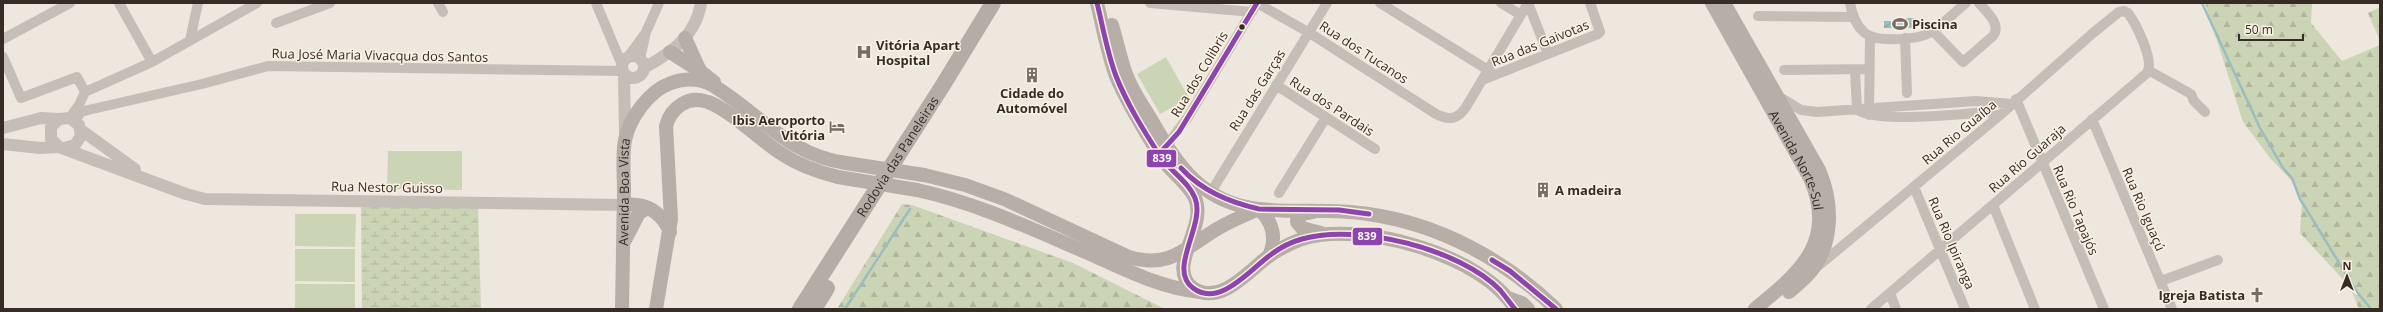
<svg xmlns="http://www.w3.org/2000/svg" width="2383" height="312" font-family="'Open Sans',sans-serif">
<style>
.forest{fill:url(#forest-firs)}
.wetland{fill:url(#wetland-marsh)}
.pitch{fill:#ccd4b6}
.water{fill:url(#water-waves)}
.lines{fill:none;stroke-linecap:round;stroke-linejoin:round}
.stream{stroke:#98bec0;stroke-width:2.5}
.minor{stroke:#c5beb7;stroke-width:10}
.tertiary{stroke:#c5beb7;stroke-width:12}
.secondary{stroke:#b6aea7;stroke-width:14}
.primary{stroke:#b4ada6;stroke-width:16}
.secondary-bridge{stroke:#b6aea7;stroke-width:14}
.bus-1-casing{stroke:#fbf1e3;stroke-width:8}
.bus-1{stroke:#8e44ad;stroke-width:5}
.bus-dot{fill:#362b25;stroke:#fbf1e3;stroke-width:1.5}
.labels{text-anchor:middle;dominant-baseline:central;stroke-width:3;stroke-linejoin:round;paint-order:stroke}
.poi-label{font-size:13px;font-weight:bold;fill:#362b25;stroke:#fbf1e3;text-anchor:start}
.street-label{font-size:13px;fill:#362b25;stroke:#fbf1e3}
.line-badge{stroke:#fbf1e3;stroke-width:1.5}
.badge-label{font-size:11px;text-anchor:middle;font-weight:bold;fill:#fff}
</style>
<defs>
<pattern id="forest-firs" width="22" height="20" patternUnits="userSpaceOnUse"><rect width="22" height="20" fill="#ccd4b6"/><path d="M5 1l3.5 6h-7zM16 11l3.5 6h-7z" fill="#b0b69c"/></pattern>
<pattern id="wetland-marsh" width="20" height="14" patternUnits="userSpaceOnUse"><rect width="20" height="14" fill="#ccd4b6"/><path d="M1 5h8M5 5V1M11 12h8M15 12V8" fill="none" stroke="#b0b69c"/></pattern>
<pattern id="water-waves" width="16" height="10" patternUnits="userSpaceOnUse"><rect width="16" height="10" fill="#98bec0"/><path d="M0 5q4-4 8 0t8 0" fill="none" stroke="#7d9b9c"/></pattern>
</defs>
<rect width="100%" height="100%" fill="#ede7dd"/>
<path class="forest" d="M2205 3H2312L2311 23 2342 61 2380 45V309H2359L2350 287 2300 233 2302 200 2292 181 2270 158 2243 122Z
M2380 7V41L2368 13Z
M902 204 912 205 1073 263 1165 309H837Z"/>
<path class="wetland" d="M361 206 478 207 481 309H362Z"/>
<path class="pitch" d="M1166 57 1189 98 1160 114 1137 74Z
M388 151H462V190L387 189Z
M295 214H356L355 247 295 246Z
M295 249H355V282L295 281Z
M295 284H355V309H295Z"/>
<path class="water" d="M1896 18H1916V28H1884V21H1895Z"/>
<g class="lines">
<path class="stream" d="M2202 3 2260 128 2283 168 2292 178 2300 199 2357 292 2371 309
M845 309 910 209"/>
<path class="minor" d="M119 3 152 62
M438 3 443 12
M596 3 622 65
M1150 3 1252 12
M1257 3 1308 32 1436 114C1450 121 1458 119 1466 107L1528 3
M1380 3 1488 70
M1501 3 1521 15
M1528 3 1548 54
M1850 3C1852 14 1856 26 1865 33 1877 43 1920 40 1933 31 1944 23 1955 12 1966 3
M1758 16 1854 17
M276 23 330 3
M1933 31 1963 62 1993 36C2002 24 1986 12 1979 3
M1905 38 1907 93
M3 39 70 3
M190 40 198 3
M3 57 21 98 77 77 85 92 79 105 71 116
M628 57 644 35
M640 59 646 32 659 3
M1784 70 1869 69
M1855 70 1857 109C1871 124 1965 114 1988 112L1999 116
M2148 70 2191 94 2194 101 2205 112
M1482 80 1598 34 1600 32 1590 3
M1276 85 1375 149
M85 92 152 62 257 3
M1778 96 1801 110 1817 112 1976 101 2012 104
M2016 99 2104 309
M1869 115 1870 37
M2092 119 2172 309
M75 121 81 112 88 110 202 84 268 66 623 71
M1164 149 1188 117 1257 3
M1914 187 1965 309
M1211 192 1327 3
M1279 193 1325 119
M1993 205 2035 309
M1817 267 1999 116 2093 33 2119 12 2124 11 2128 13C2136 24 2155 61 2147 73L1871 309
M2161 281 2218 260
M1890 293 1896 309"/>
<path class="tertiary" d="M622 67a11 11 0 1 1 22 0a11 11 0 1 1-22 0Z
M644 68C671 53 696 36 701 3
M624 74 625 135
M3 128 41 118 59 119
M81 130 135 169
M3 144 40 148 59 147
M64 148 75 145 81 136 79 125 70 118 59 119 51 127V139L59 147 186 194 205 199 624 205"/>
<g class="secondary">
<path d="M1097 3C1103 27 1107 52 1116 76 1127 103 1145 131 1160 156 1170 172 1187 182 1195 198 1208 228 1165 267 1193 288 1220 307 1249 270 1269 256 1279 249 1291 243 1302 239 1360 220 1484 255 1515 309"/>
<path id="s1" d="M1712 3 1810 178C1837 242 1800 272 1755 309"/>
<path d="M1724 3 1819 170C1832 200 1834 237 1815 266 1809 276 1798 284 1789 292"/>
<path d="M1112 25C1117 41 1120 58 1126 74 1132 91 1143 106 1152 121 1178 166 1202 203 1259 209 1295 213 1331 208 1368 214 1439 224 1504 259 1556 309"/>
<path d="M685 38 700 71"/>
<path d="M670 52 700 71 714 82"/>
<path d="M924 175 965 185 1004 199 1129 257C1170 269 1185 248 1217 229 1230 221 1245 215 1259 209 1273 222 1277 238 1269 256"/>
<path d="M917 190C977 203 1032 229 1088 253 1124 269 1160 288 1200 292"/>
<path d="M624 205C645 202 662 212 670 232"/>
<path d="M1313 212 1298 215 1297 222 1302 228 1321 233"/>
<path d="M625 240 639 213 648 208"/>
<path d="M1508 298 1522 303 1528 309"/>
<path id="s2" d="M622 309C623 270 623 230 624 191 624 175 622 156 625 140 630 117 649 91 671 83 687 77 704 79 717 88 763 117 789 155 846 163"/>
<path d="M656 309 671 219 666 126C671 107 689 95 708 102 729 109 761 141 782 154 800 166 818 172 838 177"/>
</g>
<g class="primary">
<path id="s3" d="M800 309 943 85 993 3"/>
<path d="M814 309 827 288"/>
</g>
<path class="secondary-bridge" d="M846 163 924 175
M838 177 917 190"/>
<defs>
<path id="bus-1" d="M1097 3C1103 27 1107 52 1116 76 1127 104 1144 131 1160 156 1170 171 1188 181 1195 198 1206 225 1167 269 1193 288 1219 308 1250 270 1269 256 1278 249 1291 242 1302 239 1358 223 1460 249 1500 290 1505 296 1510 303 1515 309
M1159 154 1179 132 1257 3
M1181 168C1202 191 1229 202 1259 209L1339 210 1369 214
M1492 260 1510 271 1556 309"/>
</defs>
<use href="#bus-1" class="bus-1-casing"/>
<use href="#bus-1" class="bus-1"/>
</g>
<defs>
<symbol id="stadium-bare" viewBox="-9 -9 18 18"><path d="M0-5a6.5 5 0 1 0 0 10a6.5 5 0 1 0 0-10ZM-3.5-1.8h7v3.6h-7Z" fill="#766d65" stroke="#fbf1e3" stroke-width="2.5" paint-order="stroke"/></symbol>
<symbol id="hospital-bare" viewBox="-9 -9 18 18"><path d="M-5-5h3v3.5h4V-5h3V5h-3V1.5h-4V5h-3Z" fill="#766d65" stroke="#fbf1e3" stroke-width="2.5" paint-order="stroke"/></symbol>
<symbol id="building-bare" viewBox="-9 -9 18 18"><path d="M-4-6H4V6H1V3H-1V6H-4ZM-2.5-4.3h1.7v1.8h-1.7ZM.8-4.3h1.7v1.8H.8ZM-2.5-1h1.7V.8h-1.7ZM.8-1h1.7V.8H.8Z" fill="#766d65" stroke="#fbf1e3" stroke-width="2.5" paint-order="stroke"/></symbol>
<symbol id="hotel-bare" viewBox="-9 -9 18 18"><path d="M-6-4.5h1.5V1H6V5H4.5V3h-9V5H-6ZM-4 0a1.8 1.8 0 1 1 3.6 0ZM.5 0V-2.5h3Q6-2.5 6 0Z" fill="#766d65" stroke="#fbf1e3" stroke-width="2.5" paint-order="stroke"/></symbol>
<symbol id="church-bare" viewBox="-9 -9 18 18"><path d="M-1.2-6h2.4v3.5h3.3v2.4h-3.3V6h-2.4V-.1h-3.3v-2.4h3.3Z" fill="#766d65" stroke="#fbf1e3" stroke-width="2.5" paint-order="stroke"/></symbol>
</defs>
<g fill-rule="evenodd">
<use href="#stadium-bare" x="1889" y="13" width="22" height="22"/>
<use href="#hospital-bare" x="853" y="41" width="22" height="22"/>
<use href="#building-bare" x="1021" y="64" width="22" height="22"/>
<use href="#hotel-bare" x="826" y="116" width="22" height="22"/>
<use href="#building-bare" x="1532" y="179" width="22" height="22"/>
<use href="#church-bare" x="2246" y="284" width="22" height="22"/>
</g>
<circle class="bus-dot" cx="1242" cy="27" r="3.5"/>
<g class="labels">
<g class="poi-label">
<text x="1912" y="24">Piscina</text>
<text x="876" y="45">Vitória Apart<tspan x="876" dy="15">Hospital</tspan></text>
<text x="1032" y="93" text-anchor="middle">Cidade do<tspan x="1032" dy="15">Automóvel</tspan></text>
<text x="825" y="120" text-anchor="end">Ibis Aeroporto<tspan x="825" dy="15">Vitória</tspan></text>
<text x="1555" y="190">A madeira</text>
<text x="2245" y="295" text-anchor="end">Igreja Batista</text>
</g>
<g class="street-label">
<text transform="translate(1540 43) rotate(-22)">Rua das Gaivotas</text>
<text transform="translate(1364 52) rotate(33)">Rua dos Tucanos</text>
<text transform="translate(380 55) rotate(1)">Rua José Maria Vivacqua dos Santos</text>
<text transform="translate(1199 74) rotate(-59)">Rua dos Colibris</text>
<text transform="translate(1257 90) rotate(-58)">Rua das Garças</text>
<text transform="translate(1332 106) rotate(33)">Rua dos Pardais</text>
<text transform="translate(1959 132) rotate(-40)">Rua Rio Guaíba</text>
<text stroke="none"><textPath href="#s3" startOffset="181">Rodovia das Paneleiras</textPath></text>
<text transform="translate(2027 158) rotate(-41)">Rua Rio Guaraja</text>
<text stroke="none"><textPath href="#s1" startOffset="179">Avenida Norte-Sul</textPath></text>
<text transform="translate(387 187) rotate(1)">Rua Nestor Guisso</text>
<text stroke="none"><textPath href="#s2" startOffset="117">Avenida Boa Vista</textPath></text>
<text transform="translate(2144 209) rotate(67)">Rua Rio Iguaçú</text>
<text transform="translate(2076 210) rotate(67)">Rua Rio Tapajós</text>
<text transform="translate(1952 243) rotate(67)">Rua Rio Ipiranga</text>
</g>
</g>
<g class="line-badge">
<rect x="1146" y="149" width="31" height="19" rx="4" fill="#8e44ad"/>
<rect x="1352" y="227" width="31" height="19" rx="4" fill="#8e44ad"/>
</g>
<g class="badge-label">
<text x="1162" y="162">839</text>
<text x="1367" y="240">839</text>
</g>
<rect width="2383" height="312" fill="none" stroke="#362b25" stroke-width="8"/>
<g transform="translate(2347 276)" stroke="#fbf1e3" stroke-width="3" paint-order="stroke">
<path d="M0-3L7 15L0 10L-7 15Z" fill="#362b25"/>
<text y="-6" font-size="11" font-weight="bold" text-anchor="middle" fill="#362b25">N</text>
</g>
<path d="M2239 34v6h64v-6" fill="none" stroke="#362b25" stroke-width="2"/>
<text x="2245" y="34" font-size="12" fill="#362b25" stroke="#fbf1e3" stroke-width="3" paint-order="stroke">50 m</text>
</svg>
